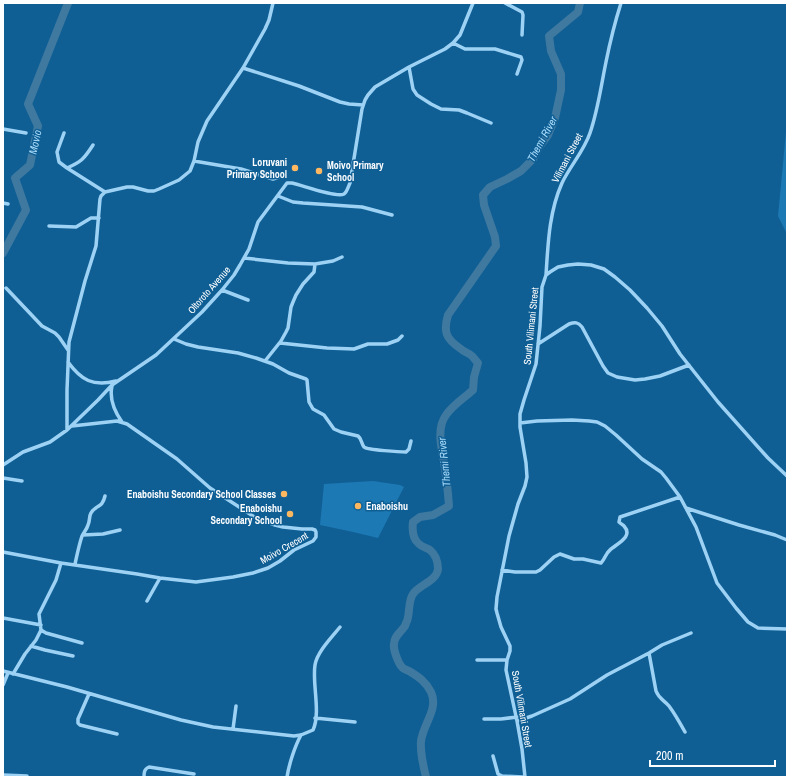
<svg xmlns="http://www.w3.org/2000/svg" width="790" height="780" font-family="'Archivo Narrow',sans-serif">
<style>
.green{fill:#1d79b3}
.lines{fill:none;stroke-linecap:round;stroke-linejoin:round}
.river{stroke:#3f79a0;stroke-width:8}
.street{stroke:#9dd2f4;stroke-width:3.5}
.poi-dot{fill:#ffb860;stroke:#0f5f95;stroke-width:1.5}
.labels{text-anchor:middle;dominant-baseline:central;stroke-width:3;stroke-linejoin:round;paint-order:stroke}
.street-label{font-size:10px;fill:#fff;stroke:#0f5f95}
.poi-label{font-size:10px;font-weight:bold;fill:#fff;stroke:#0f5f95;text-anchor:end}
.water-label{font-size:11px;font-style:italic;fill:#a9dcfb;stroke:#0f5f95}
</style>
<rect width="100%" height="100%" fill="#0f5f95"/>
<path class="green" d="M787 121V234L778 216Z
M373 481 400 485 404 487 378 538 353 532 320 525 324 484Z"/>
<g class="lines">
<path class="river" d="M3 253 26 210 15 178 30 165 38 126 28 104 68 3
M426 777C423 765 420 753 421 741 423 724 439 709 431 692 426 682 419 677 409 671 407 670 403 669 402 667 398 663 393 649 394 644 394 636 401 632 405 626 406 624 406 622 407 621 410 613 408 601 413 594 419 585 437 581 438 569 438 562 436 555 430 550 427 548 422 547 419 544 413 539 412 530 413 522L420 517 433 515 449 506C448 493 447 481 445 469 443 453 435 430 446 415 453 405 464 398 473 390L474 377 478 363C476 361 474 358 472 356 469 353 464 352 461 349 446 339 443 332 448 315L496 246 495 237 484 205 483 195 490 187 507 179 521 171 533 159 539 147 548 135 555 118 561 90V74L551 51 549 36 578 12 580 3"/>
<path class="street" d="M505 3 522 12 523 15 522 35
M453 43 465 49H495L521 57 522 60 517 74
M409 67 413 89 417 95 431 104 441 109 459 110 467 113 491 123
M243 68 299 86 340 102 349 104 363 105
M3 129 26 133
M64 133 57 152 59 162 67 168 105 192
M194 161 241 169 273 179 279 177
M67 168C81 162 84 159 93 145
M278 196 293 202 303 203 362 207 392 215
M3 203 8 204
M49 226 76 227 91 218H99
M244 258 288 263 315 264 333 261 342 257
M546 275C548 244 549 212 562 183 570 166 584 151 590 133 598 110 601 86 606 62 610 42 615 22 621 3
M6 288 42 326 55 333 59 337 68 350
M222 290 248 300
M174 339 186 344 198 347 238 353 256 358 273 364 289 373 306 379 307 380 309 402 313 409 324 415 334 429 341 432 358 436C362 439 361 443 364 447 367 450 401 452 406 452L409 449 411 441
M280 343 327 348 354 349 368 344H387L398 340 402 336
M538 344 569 324C575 322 578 322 582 327L603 366 608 373 617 377 635 380 645 379 660 376 689 365
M265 361 281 341 286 332 288 328 291 307 293 302 296 295 303 284 314 272 315 264
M68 362C81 380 93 387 116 381
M112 386C109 399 115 412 122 422
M520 423 537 421 572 420 589 421 597 422 605 426 616 435 642 459 661 472 666 478 680 497 696 527 717 583 736 608 748 622 758 628 787 629
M67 430V390L69 342 85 281 96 246 100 199 101 196 105 192 127 187H133L148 191H154L159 189 179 180 190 171 194 161 198 142 207 121 243 68 265 29 269 20 273 3
M3 465 23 452 50 442 67 430 98 400 112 385 156 355 202 312 222 290 234 275 240 265 249 249 258 222 287 183H292C302 185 336 198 344 194 347 192 348 187 350 183L362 109 365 100 368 95 375 87 409 67 445 49 453 43 460 35 473 3
M3 478 22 481
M686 508 739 525 775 535 787 540
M83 535 103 534 120 530
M3 552 61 563 137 574 160 578 196 582 233 577 253 573 268 568 280 561 294 550 313 541 316 537V532L315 530 312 529H302L283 527 275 525 256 518 210 488 177 459 127 424 117 421 72 426
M75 564C77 555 79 545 82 536 84 532 87 529 88 525 90 521 89 516 91 513 96 504 102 509 105 496
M502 570 515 572H536L540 570 554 557 560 554 574 559H583L601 563C605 559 606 553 610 550 616 544 634 537 624 526 623 525 621 524 619 522L620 517 680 497
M147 601 160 578
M3 618 41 625
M41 630 46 633 82 643
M31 646 45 650 73 656
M649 653 656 691C659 699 664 700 669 706 675 714 680 723 685 732
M477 660H507
M3 671 67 687 181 720 213 727 294 736 301 735 313 730C321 713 312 683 315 665 317 652 332 637 340 627
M13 674 25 654 36 640 41 630 39 614 56 580 61 563
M3 685 8 673
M89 694 78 719V723L80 725 117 734
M315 718 355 722
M484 719H501L517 717
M517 721 532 716 570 699 607 675 649 653 662 645 691 633
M233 729 236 706
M493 756 498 774 502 776 523 777
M3 775 27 776
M144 777C144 773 144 769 149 767L194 774
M287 777C289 764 295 746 301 735
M525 777 522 749 517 721 506 670 507 660 510 651V646L501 627 497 613 496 609 497 597 509 536 518 504 525 486 527 477 526 463 520 427V414L524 400 536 364 540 326 542 287 546 275 550 272 558 267 568 265 578 264 591 265 604 269 615 277 630 290 647 308 662 326 680 354 718 402 768 458 787 476"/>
</g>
<g class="poi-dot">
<circle cx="295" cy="168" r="4"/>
<circle cx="319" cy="171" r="4"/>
<circle cx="284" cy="494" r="4"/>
<circle cx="358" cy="506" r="4"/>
<circle cx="290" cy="514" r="4"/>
</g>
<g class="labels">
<g class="street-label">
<text transform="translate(567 158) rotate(-62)">Vilimani Street</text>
<text transform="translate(209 290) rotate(-49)">Oltoroto Avenue</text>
<text transform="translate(531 326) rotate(-84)">South Vilimani Street</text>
<text transform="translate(284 548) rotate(-30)">Moivo Crecent</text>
<text transform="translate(522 709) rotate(80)">South Vilimani Street</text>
</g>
<g class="poi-label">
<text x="287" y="162">Loruvani<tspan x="287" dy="12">Primary School</tspan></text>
<text x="327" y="165" text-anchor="start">Moivo Primary<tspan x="327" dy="12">School</tspan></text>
<text x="276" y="494">Enaboishu Secondary School Classes</text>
<text x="366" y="506" text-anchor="start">Enaboishu</text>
<text x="282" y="508">Enaboishu<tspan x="282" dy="12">Secondary School</tspan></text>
</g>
<g class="water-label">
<text transform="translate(542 139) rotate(-61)">Themi River</text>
<text transform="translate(35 142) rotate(-78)">Movio</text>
<text transform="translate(444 462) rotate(-96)">Themi River</text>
</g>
</g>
<rect width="790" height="780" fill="none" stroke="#ffffff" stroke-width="8"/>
<path d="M650 760v6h125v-6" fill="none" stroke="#ffffff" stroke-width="2"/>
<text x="656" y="760" font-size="12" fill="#ffffff" stroke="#0f5f95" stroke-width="3" paint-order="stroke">200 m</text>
</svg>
